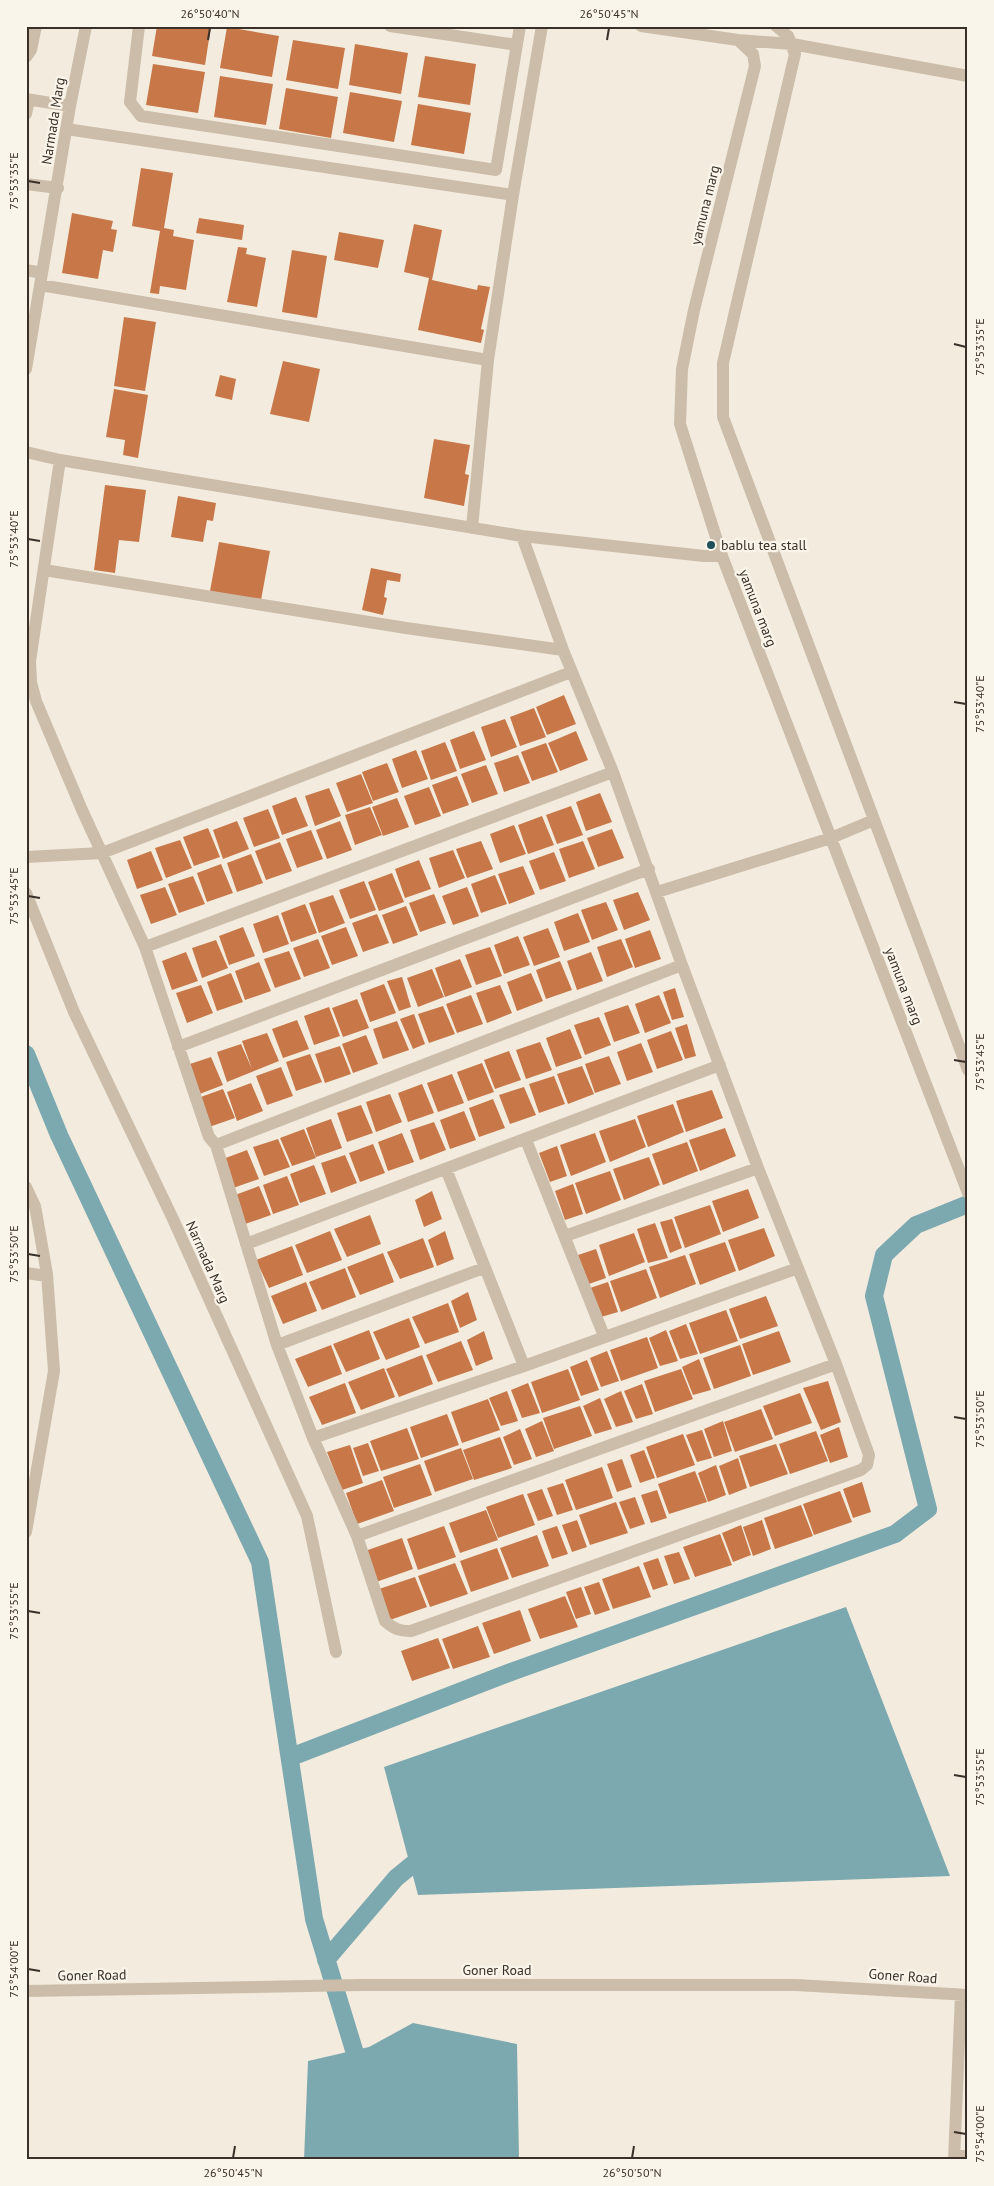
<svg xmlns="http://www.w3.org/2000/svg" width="994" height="2186" font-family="'PT Sans',sans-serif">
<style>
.water{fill:#7ca8b0}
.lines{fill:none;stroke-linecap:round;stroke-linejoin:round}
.canal{stroke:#7ca8b0;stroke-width:18}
.building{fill:#c77748}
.minor{stroke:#cbbda9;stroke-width:12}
.ticks{fill:none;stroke:#393029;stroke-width:2}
.poi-dot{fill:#1e4f5b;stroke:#faf5eb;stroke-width:2}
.labels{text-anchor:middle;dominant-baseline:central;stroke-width:4.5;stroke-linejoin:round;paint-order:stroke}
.street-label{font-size:14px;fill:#393029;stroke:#faf5eb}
.poi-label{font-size:14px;fill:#393029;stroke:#faf5eb;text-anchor:start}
.neatline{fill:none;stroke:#393029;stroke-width:2}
.ticks-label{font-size:12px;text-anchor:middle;fill:#393029}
</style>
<rect width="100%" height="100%" fill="#f3ecde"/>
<path class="water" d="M846 1607 950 1876 418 1895 384 1767Z
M413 2023 517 2044 519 2160H304L308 2061 369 2047Z"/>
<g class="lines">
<path class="canal" d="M26 1054 59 1135 260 1562 314 1919 361 2073
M291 1757 511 1672 895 1534 928 1509 874 1296 884 1255 916 1225 968 1204
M326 1960 396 1878 429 1851"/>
</g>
<path class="building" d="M157 26H211L205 65 152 56Z
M227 27 279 36 272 77 220 68Z
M293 40 345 48 338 89 286 80Z
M355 44 408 53 401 94 349 85Z
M425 56 476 64 470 105 418 97Z
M153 64 205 72 198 113 146 105Z
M220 76 273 84 266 125 214 117Z
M286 88 338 97 331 138 279 129Z
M350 92 402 101 394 142 343 133Z
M418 104 471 113 464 154 411 145Z
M141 168 173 173 164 228 174 230 173 236 194 240 186 290 160 286 159 294 150 293 160 231 132 226Z
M72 213 113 221 111 229 117 230 113 252 103 250 98 279 62 273Z
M199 218 244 225 242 240 196 233Z
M414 224 442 230 432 280 477 290 478 285 490 287 481 329 484 330 481 343 418 330 429 278 404 272Z
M339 232 384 240 378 268 334 260Z
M238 247 247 248 246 254 266 258 257 307 227 302Z
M292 250 327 256 317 318 282 312Z
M124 317 156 322 145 391 114 386Z
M283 361 320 369 309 422 270 414Z
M220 375 236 379 232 400 215 396Z
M114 389 148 395 138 458 123 455 125 440 106 437Z
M434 439 470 445 465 474 469 475 464 506 424 498Z
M105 485 146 490 139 542 119 540 115 573 94 570Z
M178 496 216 503 213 521 207 520 203 542 171 537Z
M219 542 270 551 261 600 210 591Z
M371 568 401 574 400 582 387 580 384 597 387 598 383 615 362 610Z
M564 695 576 724 547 735 536 707Z
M534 708 546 737 520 746 510 717Z
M505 719 517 747 491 757 481 727Z
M474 731 486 760 460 769 450 740Z
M576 731 588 760 560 771 548 743Z
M445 742 457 771 431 780 421 751Z
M546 743 558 772 532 781 521 752Z
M416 750 428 779 402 788 392 759Z
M518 755 530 783 504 792 494 763Z
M387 763 399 792 373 801 362 772Z
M486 765 498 794 472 803 461 774Z
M361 774 373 803 347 812 336 783Z
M457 776 469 805 443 814 432 785Z
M429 787 441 816 415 825 404 796Z
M329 788 341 816 315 826 305 796Z
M600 793 612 822 586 831 576 802Z
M296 797 308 826 282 835 272 806Z
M397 798 409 827 383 836 372 807Z
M571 806 583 835 557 844 546 815Z
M370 807 382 835 355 845 345 815Z
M268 809 280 838 254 847 243 818Z
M542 816 554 845 528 854 518 825Z
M237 821 249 849 223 859 213 830Z
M340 821 352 850 327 859 316 830Z
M514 825 526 854 500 863 490 834Z
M208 828 220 857 194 866 183 837Z
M612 829 624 858 598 867 587 838Z
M311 830 323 859 297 868 286 839Z
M180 840 192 868 166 878 155 848Z
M481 841 493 869 467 878 456 849Z
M583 841 595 869 569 878 559 849Z
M280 842 292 871 266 880 255 851Z
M453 850 465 878 439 888 429 858Z
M151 851 163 880 137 889 127 860Z
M554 852 566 881 540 890 529 861Z
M251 854 263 883 237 892 227 863Z
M419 860 431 889 405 898 395 869Z
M221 864 233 893 207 902 197 873Z
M523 866 535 894 509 904 498 874Z
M392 873 404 902 379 911 368 882Z
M495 875 507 904 481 913 471 884Z
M193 876 205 904 179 913 168 884Z
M364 881 376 910 350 919 339 890Z
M165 887 177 915 151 924 140 895Z
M467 887 479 916 453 925 442 896Z
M638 892 650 920 624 930 613 900Z
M434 894 446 923 420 932 409 903Z
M333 895 345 923 319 933 309 903Z
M606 902 618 930 592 940 581 910Z
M305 904 317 933 291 942 281 913Z
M406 906 418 935 393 944 382 915Z
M578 913 590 942 564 951 554 922Z
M377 914 389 943 363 952 352 923Z
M278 915 289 944 263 953 253 924Z
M243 927 255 956 229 965 219 936Z
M346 927 358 956 332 965 321 936Z
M548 928 560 957 534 966 523 937Z
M650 930 661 959 635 968 625 939Z
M518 936 530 965 504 974 494 945Z
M318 939 330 968 304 977 293 948Z
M621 939 633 967 607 977 597 947Z
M216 940 228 968 202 978 192 948Z
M490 947 502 976 476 985 465 955Z
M289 951 301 979 275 988 264 959Z
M186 952 198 981 172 990 162 961Z
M591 952 603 981 577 990 567 961Z
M460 959 472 987 445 997 435 968Z
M560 961 572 990 546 999 536 970Z
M259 962 271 991 245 1000 235 971Z
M432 969 444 997 418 1007 407 978Z
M231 973 243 1002 217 1011 207 982Z
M531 973 543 1001 517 1011 507 982Z
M402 977 411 1007 399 1011 387 981Z
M384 984 396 1013 370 1022 360 993Z
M201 985 213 1013 187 1023 176 993Z
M500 985 512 1013 487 1023 476 993Z
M675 988 684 1017 672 1020 663 992Z
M471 995 483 1024 457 1033 446 1004Z
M659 995 671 1023 645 1033 635 1004Z
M357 999 369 1028 343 1037 332 1008Z
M628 1005 640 1033 614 1042 604 1013Z
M443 1006 455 1034 429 1043 418 1014Z
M329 1007 340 1036 314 1045 304 1016Z
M414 1014 425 1044 413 1049 400 1019Z
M599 1017 611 1045 585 1055 574 1025Z
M297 1020 309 1049 283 1058 272 1029Z
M397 1021 409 1050 383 1059 373 1029Z
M687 1024 696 1056 685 1059 675 1028Z
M570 1029 582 1058 556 1067 546 1038Z
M671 1031 683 1060 657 1069 647 1040Z
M267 1033 279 1061 227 1082 217 1052 241 1044 252 1069 242 1041Z
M366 1035 378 1064 353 1073 342 1044Z
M540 1042 552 1070 526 1079 516 1050Z
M641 1043 653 1072 627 1081 617 1052Z
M340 1046 351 1074 325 1083 315 1054Z
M509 1051 521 1080 495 1089 484 1060Z
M310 1054 322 1082 296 1091 286 1062Z
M609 1056 621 1084 595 1093 585 1064Z
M211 1057 223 1085 197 1095 187 1065Z
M482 1063 494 1092 468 1101 457 1072Z
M582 1066 594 1094 568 1104 557 1074Z
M281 1067 293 1096 267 1105 256 1076Z
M452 1074 464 1103 438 1112 427 1083Z
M554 1076 565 1104 539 1113 529 1084Z
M251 1083 263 1111 237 1121 227 1092Z
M422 1084 434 1113 408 1122 398 1093Z
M524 1087 536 1115 510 1124 499 1095Z
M223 1089 235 1118 209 1127 198 1098Z
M712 1090 723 1118 686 1132 676 1101Z
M390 1094 402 1122 376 1132 366 1102Z
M493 1099 505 1128 479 1137 469 1108Z
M673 1104 684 1132 648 1147 637 1116Z
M361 1105 373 1133 347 1142 337 1113Z
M464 1111 476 1140 450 1149 440 1120Z
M331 1119 342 1148 316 1157 306 1128Z
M635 1119 646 1147 610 1162 599 1131Z
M434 1122 446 1150 420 1160 410 1130Z
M725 1128 736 1156 700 1171 689 1140Z
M304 1129 316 1158 292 1166 280 1138Z
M402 1133 414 1162 388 1171 378 1142Z
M595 1133 606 1162 571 1176 560 1145Z
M278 1139 290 1167 264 1176 253 1147Z
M687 1142 698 1171 663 1185 652 1154Z
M373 1144 385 1173 360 1182 349 1153Z
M557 1146 567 1176 550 1182 539 1153Z
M247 1150 259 1179 233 1188 223 1159Z
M345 1155 357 1183 331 1193 321 1163Z
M649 1157 660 1185 624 1200 613 1169Z
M314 1165 326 1194 300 1203 290 1174Z
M610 1171 621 1200 586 1214 575 1183Z
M287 1176 299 1205 273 1214 263 1185Z
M573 1184 583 1214 565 1220 555 1191Z
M259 1186 271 1215 245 1224 235 1195Z
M748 1189 759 1218 723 1232 712 1201Z
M432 1191 442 1219 424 1227 415 1200Z
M710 1205 721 1234 685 1248 674 1217Z
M370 1215 381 1244 347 1257 334 1229Z
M672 1219 682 1248 670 1253 660 1222Z
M655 1223 668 1258 648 1263 637 1229Z
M764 1228 775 1256 739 1271 728 1240Z
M330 1231 342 1260 307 1273 295 1245Z
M445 1231 454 1259 437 1266 428 1240Z
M634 1233 645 1262 609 1276 599 1245Z
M423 1238 434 1267 400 1279 387 1252Z
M725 1242 736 1271 700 1285 689 1254Z
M292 1246 303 1275 269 1288 256 1260Z
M596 1249 606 1278 589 1284 578 1255Z
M383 1253 394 1282 360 1295 347 1267Z
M685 1255 696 1284 660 1298 649 1267Z
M345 1268 356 1297 322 1310 309 1282Z
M646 1269 657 1298 621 1312 610 1281Z
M306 1282 317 1311 283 1324 271 1296Z
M608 1282 618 1312 601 1317 590 1288Z
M468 1292 477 1320 460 1328 451 1301Z
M766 1296 778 1326 740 1339 729 1309Z
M448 1303 459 1332 425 1344 412 1317Z
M726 1310 738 1341 700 1354 689 1323Z
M409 1318 420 1347 386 1360 373 1332Z
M686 1324 698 1354 680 1359 669 1331Z
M369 1330 380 1359 346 1372 333 1344Z
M666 1330 678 1361 660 1366 649 1338Z
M484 1331 493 1359 476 1366 467 1340Z
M779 1331 791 1362 753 1375 742 1344Z
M647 1337 658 1368 621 1381 610 1350Z
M461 1341 473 1370 438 1382 426 1355Z
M331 1345 342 1374 308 1387 295 1359Z
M740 1345 751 1376 714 1389 703 1358Z
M607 1351 619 1381 601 1387 590 1358Z
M422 1355 433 1384 399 1397 386 1369Z
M699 1359 711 1390 693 1395 682 1367Z
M587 1360 599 1390 581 1396 570 1367Z
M384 1368 395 1397 361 1410 348 1382Z
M568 1369 580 1400 542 1413 531 1382Z
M681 1369 693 1399 655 1412 644 1381Z
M828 1381 841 1422 821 1430 803 1388Z
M345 1383 356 1413 322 1425 309 1397Z
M528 1383 540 1413 522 1418 511 1390Z
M642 1384 653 1414 636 1419 624 1391Z
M507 1391 518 1421 501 1426 489 1398Z
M621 1391 633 1422 616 1427 604 1399Z
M800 1393 812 1423 775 1436 763 1406Z
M600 1398 612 1429 595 1434 583 1406Z
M488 1399 500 1430 462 1443 451 1412Z
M580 1406 592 1436 554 1449 543 1418Z
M761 1409 773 1439 735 1452 724 1422Z
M447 1414 459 1445 421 1458 410 1427Z
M542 1421 554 1451 536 1457 525 1429Z
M723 1421 732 1451 714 1457 704 1429Z
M839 1427 848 1457 830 1463 820 1435Z
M407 1428 419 1459 381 1471 370 1441Z
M520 1429 532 1459 514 1465 503 1437Z
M702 1430 712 1458 697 1462 686 1435Z
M816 1431 828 1461 790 1474 779 1444Z
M683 1434 695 1465 657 1478 646 1447Z
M500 1437 512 1468 474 1480 463 1450Z
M368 1443 379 1471 363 1476 353 1448Z
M776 1444 788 1474 750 1487 739 1456Z
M350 1445 363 1483 342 1490 327 1452Z
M461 1448 473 1479 435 1492 424 1461Z
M644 1450 655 1478 640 1483 630 1455Z
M738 1458 747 1488 729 1495 719 1466Z
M622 1459 632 1487 617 1492 607 1464Z
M420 1464 432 1495 394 1508 383 1477Z
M716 1465 726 1495 708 1502 698 1473Z
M602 1467 613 1498 576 1510 565 1480Z
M695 1471 707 1502 669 1514 658 1484Z
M382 1480 394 1511 357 1524 346 1493Z
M862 1482 871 1512 853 1518 843 1489Z
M563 1483 573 1510 557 1515 547 1488Z
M542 1489 553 1516 538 1521 527 1494Z
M657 1490 667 1518 651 1523 641 1495Z
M840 1491 852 1522 814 1535 803 1504Z
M523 1494 535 1525 498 1538 486 1507Z
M635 1497 645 1524 630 1529 619 1502Z
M616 1502 628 1533 590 1545 579 1515Z
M801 1505 813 1536 775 1549 764 1518Z
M486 1510 498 1540 460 1553 449 1523Z
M577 1520 587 1547 572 1552 562 1525Z
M762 1520 771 1549 753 1556 743 1527Z
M741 1525 751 1555 733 1562 722 1533Z
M444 1526 456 1557 418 1570 407 1539Z
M557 1526 568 1554 552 1559 542 1531Z
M720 1534 732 1565 695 1577 683 1547Z
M537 1535 549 1566 512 1578 500 1548Z
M402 1538 413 1569 376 1582 365 1551Z
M497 1548 509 1579 471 1592 460 1561Z
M679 1552 690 1579 674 1584 664 1556Z
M658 1558 668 1585 653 1590 643 1563Z
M455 1563 468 1594 430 1607 418 1576Z
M639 1566 651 1597 613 1609 602 1579Z
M415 1577 427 1607 390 1620 379 1589Z
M599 1582 610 1610 595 1615 584 1587Z
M581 1587 591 1614 576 1619 566 1592Z
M565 1596 578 1627 540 1639 528 1609Z
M520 1610 531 1641 494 1654 482 1623Z
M478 1626 490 1657 453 1669 442 1639Z
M438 1638 450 1668 412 1681 401 1651Z"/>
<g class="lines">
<path class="minor" d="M139 26 130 102 141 116 496 170 520 26
M390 26 517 45
M641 26 738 40 753 54 755 66 694 310 682 369 680 424 722 556 968 1193
M776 26 788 36 795 54 723 363V417L968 1070
M738 40 792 44 968 76
M26 57 31 50 36 26
M26 99 70 106
M26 114 29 100
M66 129 513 195
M26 184 58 188
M26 270 42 273
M40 285 488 360
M26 369 70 106 86 26
M26 452 60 460 522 536 704 556H722
M60 460 30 661 31 682 36 701 82 810 145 947 209 1137 216 1145 277 1345 313 1438 357 1536 385 1621C394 1629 399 1631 411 1631L861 1470 867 1465 869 1455 836 1364 758 1168 682 965 613 772 563 650 522 536
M472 528 488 360 513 195 542 26
M44 570 406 628 563 650
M26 857 102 853 571 672
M657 892 831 838 874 820
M26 893 74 1012 173 1219 307 1516 336 1652
M145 947 613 772
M178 1047 649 869
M526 1140 604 1336
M216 1145 682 965
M446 1169 524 1366
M26 1187 35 1206 47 1274 54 1371 26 1532
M565 1236 758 1168
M246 1244 720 1065
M26 1273 47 1276
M277 1345 484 1268
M313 1438 524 1366 798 1268
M357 1536 836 1364
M26 1991 361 1985H796L968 1995
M955 2154 968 2157
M954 2160 961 1995"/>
</g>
<path class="ticks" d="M208 40 210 28M607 40 609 28M28 181 40 183M954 344 966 347M28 539 40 541M954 702 966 704M28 896 40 898M954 1060 966 1062M28 1254 40 1256M954 1417 966 1419M28 1611 40 1613M954 1775 966 1777M28 1969 40 1971M954 2132 966 2134M233 2158 235 2146M632 2158 634 2146"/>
<circle class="poi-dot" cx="711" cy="545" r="5"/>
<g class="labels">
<g class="street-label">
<text transform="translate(53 121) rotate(-81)">Narmada Marg</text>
<text transform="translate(705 205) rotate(-76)">yamuna marg</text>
<text transform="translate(758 608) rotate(69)">yamuna marg</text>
<text transform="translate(904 986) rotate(69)">yamuna marg</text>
<text transform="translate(208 1262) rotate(66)">Narmada Marg</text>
<text x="497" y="1970">Goner Road</text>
<text transform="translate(92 1975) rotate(-1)">Goner Road</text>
<text transform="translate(903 1976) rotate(4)">Goner Road</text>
</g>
<g class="poi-label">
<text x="721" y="545">bablu tea stall</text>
</g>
</g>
<rect width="994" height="2186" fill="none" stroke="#faf5eb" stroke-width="55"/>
<rect x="28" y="28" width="938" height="2130" class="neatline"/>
<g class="ticks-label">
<text x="210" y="18">26°50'40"N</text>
<text x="609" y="18">26°50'45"N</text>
<text transform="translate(14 181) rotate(-90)" y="4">75°53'35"E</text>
<text transform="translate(980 347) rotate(-90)" y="4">75°53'35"E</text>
<text transform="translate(14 539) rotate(-90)" y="4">75°53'40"E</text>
<text transform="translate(980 704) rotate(-90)" y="4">75°53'40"E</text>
<text transform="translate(14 896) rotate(-90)" y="4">75°53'45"E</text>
<text transform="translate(980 1062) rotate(-90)" y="4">75°53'45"E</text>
<text transform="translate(14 1254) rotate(-90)" y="4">75°53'50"E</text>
<text transform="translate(980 1419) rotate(-90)" y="4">75°53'50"E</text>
<text transform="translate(14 1611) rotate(-90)" y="4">75°53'55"E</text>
<text transform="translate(980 1777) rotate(-90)" y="4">75°53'55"E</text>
<text transform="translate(14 1969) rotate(-90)" y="4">75°54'00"E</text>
<text transform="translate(980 2134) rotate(-90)" y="4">75°54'00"E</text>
<text x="233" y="2177">26°50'45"N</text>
<text x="632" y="2177">26°50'50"N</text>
</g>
</svg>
